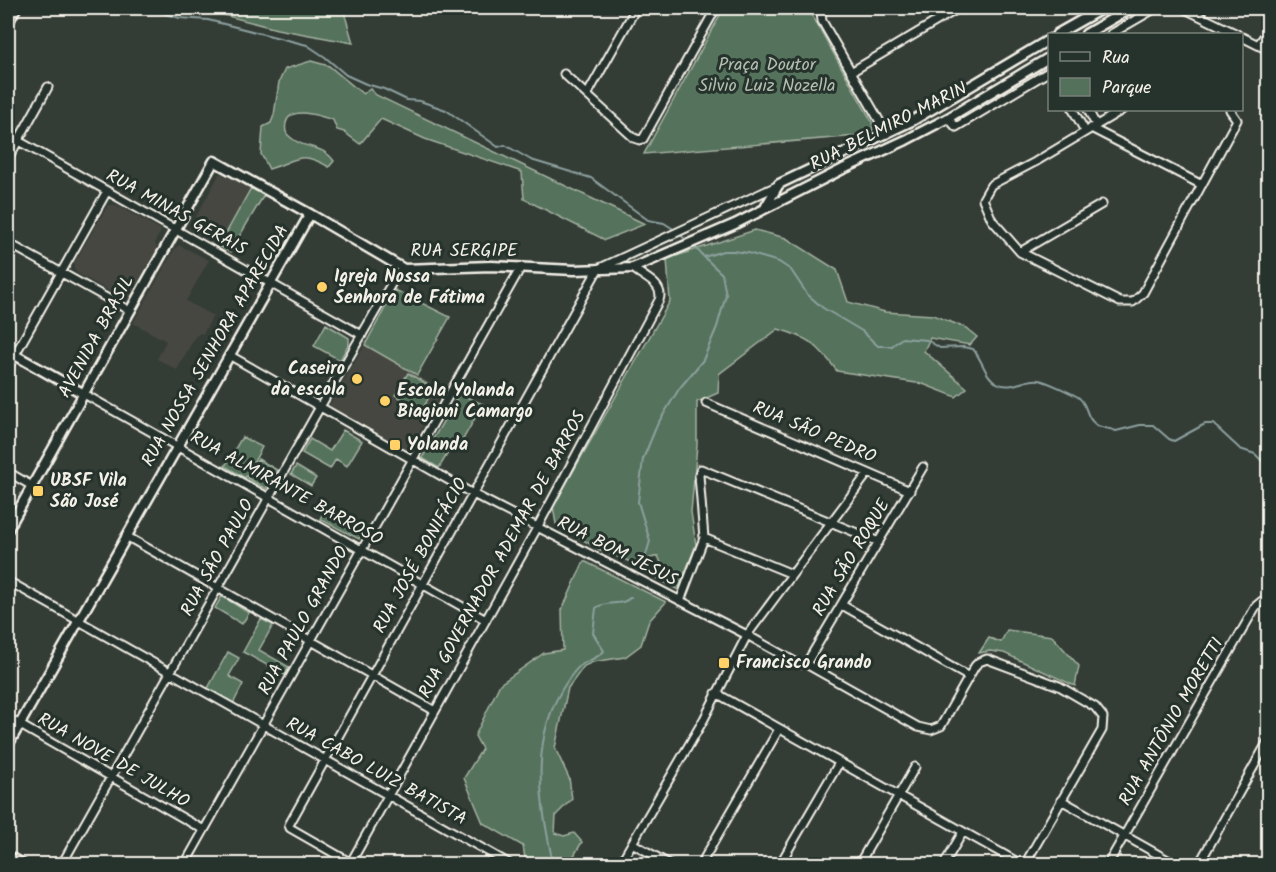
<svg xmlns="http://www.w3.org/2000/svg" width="1276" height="872" font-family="Kalam,sans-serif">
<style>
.built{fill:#454740}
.green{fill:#54725b;stroke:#a4b2a2;stroke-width:1.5}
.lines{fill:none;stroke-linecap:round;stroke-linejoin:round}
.stream{stroke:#8ca09e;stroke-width:2}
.minor-casing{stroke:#f4f1e8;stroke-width:11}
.tertiary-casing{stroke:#f4f1e8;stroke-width:13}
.minor{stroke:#26332d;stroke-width:7}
.tertiary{stroke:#26332d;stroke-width:8}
.poi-dot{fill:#ffd166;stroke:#26332d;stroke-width:2}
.labels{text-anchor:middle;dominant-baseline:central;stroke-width:6;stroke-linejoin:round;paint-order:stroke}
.park-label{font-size:18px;fill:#b4beb0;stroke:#26332d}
.street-label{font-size:18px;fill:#f4f1e8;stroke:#26332d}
.poi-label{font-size:18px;font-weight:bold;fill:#f4f1e8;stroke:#26332d;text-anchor:start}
</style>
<rect width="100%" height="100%" fill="#343c36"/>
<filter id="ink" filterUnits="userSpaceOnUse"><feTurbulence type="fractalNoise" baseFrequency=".0167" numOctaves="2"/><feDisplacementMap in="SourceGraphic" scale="12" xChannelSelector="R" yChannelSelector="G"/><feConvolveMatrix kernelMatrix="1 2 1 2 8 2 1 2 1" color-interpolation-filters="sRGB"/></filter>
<g filter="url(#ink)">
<path class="built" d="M220 173 251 188 219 246 192 230 190 227Z
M108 205H116L160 229 161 232 155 242 157 249 128 299 125 300 77 273 74 269V263Z
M179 245 209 260 186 301 213 316 203 334 200 333 195 337 177 370 157 359 166 341 133 323 175 248Z
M365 345 443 391 410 449 407 450 330 406V404Z"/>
<path class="green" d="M197 8H343L353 43 277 29Z
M724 8H808L872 122 873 129 869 135 644 154Z
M311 61 329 66 363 94 370 89 376 95 645 224 605 240 524 199 522 172 425 139 381 119 360 144 344 132 337 130 333 120C321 116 290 105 286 123 285 128 285 133 289 136 303 150 321 143 334 161L329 167C300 150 298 160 269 169L261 154 263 127 271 123 274 115 279 82 285 69Z
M251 188 264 195 230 252 219 246Z
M755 230 786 238 837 270 848 302 885 312 933 315 966 328 977 337 970 345 930 338 924 351 967 388 956 397 923 384 837 371C818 345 810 338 778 329L719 374 718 393 697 402V445L691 512 696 545 678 590 657 578 662 565 658 556 634 563 602 551 556 524 553 507 670 301 667 259Z
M395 290 450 317 417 375 365 345Z
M326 324 349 338V343L340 360 314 346Z
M408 373 434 388 422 410 395 395Z
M459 394 483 404 458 448 452 446 439 468 422 458Z
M343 430 362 441 347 466 336 459 330 469 302 453 310 439 330 451Z
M242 437 262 447 245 478 225 466Z
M258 459 277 470 266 489 247 478Z
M296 466 316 478 311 486 291 474Z
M325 509 363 531 359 539 320 519Z
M584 561 666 602 649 621 641 645 625 657 593 662 584 666 568 688 555 748 569 778 572 799 556 815 555 833 564 836 574 833 582 842 569 864H526L523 846 483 823 464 778 482 749 475 736 500 684 544 653 563 650 562 610Z
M222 596 249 613 242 624 215 608Z
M261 619 273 625 259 650 289 667 285 675 243 652Z
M1007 630 1052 636 1079 666 1075 686 1004 653 990 651 979 653 989 638 1001 642Z
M228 652 239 658 229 676 243 684 233 704 207 690Z"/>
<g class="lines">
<path class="stream" d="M150 8 155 11 180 18 208 20 307 45 325 57 346 75 366 84 384 89 407 100 420 101 446 110 498 147 505 145 531 160 591 178 648 220 664 223 675 230
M679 234 689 242
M693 245 704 257 723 251H733L748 253 779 262 791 270 807 294 823 308 862 331 878 346H892L902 338 927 340 940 348 963 347 973 349C982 359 985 377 997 383 1011 391 1025 378 1039 380 1046 381 1071 393 1078 397 1087 403 1085 413 1092 421 1098 429 1108 427 1116 431L1140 425H1153L1169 439 1174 441 1205 424H1213L1240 449 1255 454 1268 467
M641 572 650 541 638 502 643 459 657 425 679 389 703 360 717 327 726 295 722 274 705 258
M553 864C540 800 528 738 568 680 572 674 579 666 584 663 591 659 598 658 604 651L593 633 596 608C607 600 622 607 631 597"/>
<defs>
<path id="minor" d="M825 8 821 12 822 21 887 134
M1183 8 1237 34
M1111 34 1156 8
M1242 37 1268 50
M1258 45 1268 31
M851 72 959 8
M564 74 634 138 640 140 643 139 716 8
M587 95 636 8
M1073 110 1085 131
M1088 110 1096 125
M1122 110 1035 162 991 185 983 199 992 220 1020 252 1120 302H1133L1143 293 1237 120 1230 110
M948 118 956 127 1050 71
M1091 128 1202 185
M8 135 362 335
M8 159 48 87
M8 243 130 311
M1020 252 1102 204
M229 355 473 494 747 635 799 664H806L918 727 931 730 941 726 975 666 979 662 987 659 1059 686 1095 707 1103 717 1102 730 1025 864
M8 367 107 191
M84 394 486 620
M706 403 910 491
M8 472 32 486
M126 536 435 711
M704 538 792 574
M8 581 510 864
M680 601 704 538 699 475 701 469 879 542
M842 605 969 677
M806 664 923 467
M716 693 1021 864
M8 718 204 830
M1061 800 1175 864
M632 843 669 864
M8 855 24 864
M62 864 320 407 397 274 404 269
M185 864 521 267
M350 864 537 528 659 300C665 284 642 277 633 268
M353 864 290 828 289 825 598 269 779 185
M620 864 704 719 747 635 868 473
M701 864 779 729
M780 864 839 763
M859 864 915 767
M944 864 963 832
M1108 864 1256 606 1262 601 1268 599
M1199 864 1268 741"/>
<path id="tertiary" d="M8 23 16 8
M1057 34 1103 8
M1086 34 1131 8
M766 206 779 184 912 121 1050 39
M8 351 84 394
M8 529 214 161 310 214 404 269 491 266 574 270 633 268 735 224 843 169 906 140 948 118 1050 57
M8 745 310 214"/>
</defs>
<use href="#minor" class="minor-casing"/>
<use href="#tertiary" class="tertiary-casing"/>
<use href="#minor" class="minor"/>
<use href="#tertiary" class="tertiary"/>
</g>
</g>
<g class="poi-dot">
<circle cx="322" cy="287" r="6"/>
<circle cx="357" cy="379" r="6"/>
<circle cx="385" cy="401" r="6"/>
<rect x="389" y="439" width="12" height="12" rx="3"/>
<rect x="32" y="485" width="12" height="12" rx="3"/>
<rect x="718" y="657" width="12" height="12" rx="3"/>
</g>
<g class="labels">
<g class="park-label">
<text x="767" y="65">Praça Doutor<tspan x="767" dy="21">Silvio Luiz Nozella</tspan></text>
</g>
<g class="street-label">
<text transform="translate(889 127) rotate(-27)">RUA BELMIRO MARIN</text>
<text transform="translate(176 213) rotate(29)">RUA MINAS GERAIS</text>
<text x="464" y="251">RUA SERGIPE</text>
<text transform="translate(97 337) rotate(-61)">AVENIDA BRASIL</text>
<text transform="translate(216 346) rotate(-60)">RUA NOSSA SENHORA APARECIDA</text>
<text transform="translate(814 433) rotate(23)">RUA SÃO PEDRO</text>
<text transform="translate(286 489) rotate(29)">RUA ALMIRANTE BARROSO</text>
<text transform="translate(617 552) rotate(27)">RUA BOM JESUS</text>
<text transform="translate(503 555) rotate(-61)">RUA GOVERNADOR ADEMAR DE BARROS</text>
<text transform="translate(421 556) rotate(-61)">RUA JOSÉ BONIFÁCIO</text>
<text transform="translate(218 558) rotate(-61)">RUA SÃO PAULO</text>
<text transform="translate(852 558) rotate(-59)">RUA SÃO ROQUE</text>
<text transform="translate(304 621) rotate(-61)">RUA PAULO GRANDO</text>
<text transform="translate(1172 722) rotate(-60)">RUA ANTÔNIO MORETTI</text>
<text transform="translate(113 761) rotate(30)">RUA NOVE DE JULHO</text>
<text transform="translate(376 772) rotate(29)">RUA CABO LUIZ BATISTA</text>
</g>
<g class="poi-label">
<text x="334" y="277">Igreja Nossa<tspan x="334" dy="21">Senhora de Fátima</tspan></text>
<text x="345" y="369" text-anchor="end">Caseiro<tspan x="345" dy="21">da escola</tspan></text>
<text x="397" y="391">Escola Yolanda<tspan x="397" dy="21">Biagioni Camargo</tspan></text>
<text x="407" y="445">Yolanda</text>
<text x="50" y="481">UBSF Vila<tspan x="50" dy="21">São José</tspan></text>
<text x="736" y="663">Francisco Grando</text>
</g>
</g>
<rect width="1276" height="872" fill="none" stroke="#26332d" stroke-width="30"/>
<rect x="15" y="15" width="1246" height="842" fill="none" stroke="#f4f1e8" stroke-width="2" filter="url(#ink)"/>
<rect x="1048" y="33" width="195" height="78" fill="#26332d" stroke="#787f78" stroke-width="1.5"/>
<rect x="1060" y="52" width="30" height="9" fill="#26332d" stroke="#787f78" stroke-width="1.5"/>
<text x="1102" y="63" font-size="18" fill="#f4f1e8">Rua</text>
<rect x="1060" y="78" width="30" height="18" fill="#54725b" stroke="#787f78" stroke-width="1.5"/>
<text x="1102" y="93" font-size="18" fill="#f4f1e8">Parque</text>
</svg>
